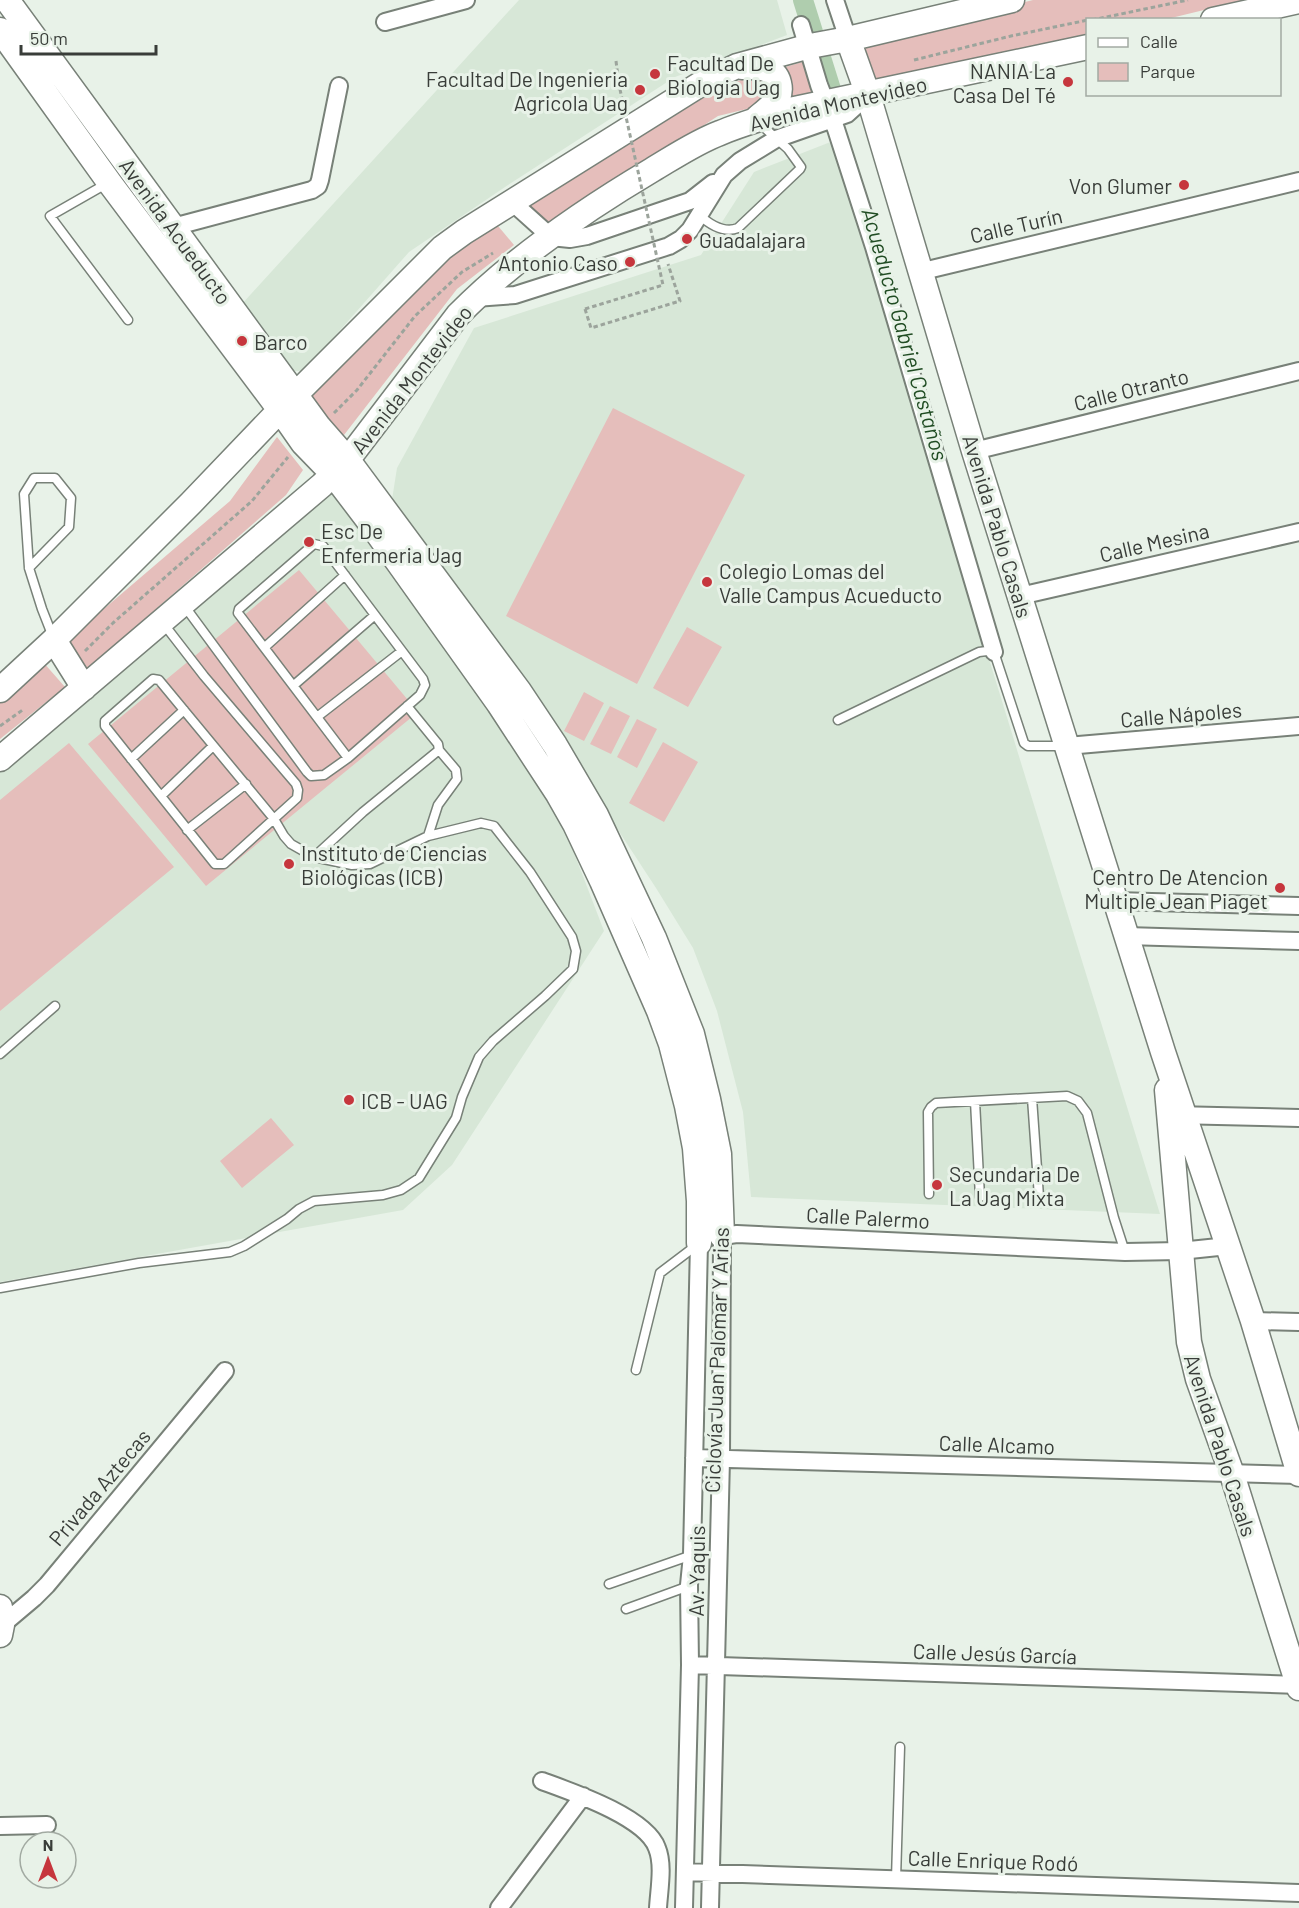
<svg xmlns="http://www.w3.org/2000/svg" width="1299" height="1908" font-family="Barlow,sans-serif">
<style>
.built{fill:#d7e7d7}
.green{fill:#e5bebb}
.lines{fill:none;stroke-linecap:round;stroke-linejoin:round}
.canal{stroke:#afcdae;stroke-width:20}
.lane-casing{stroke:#788178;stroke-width:11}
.street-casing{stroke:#788178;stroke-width:20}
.secondary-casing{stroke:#788178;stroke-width:27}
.path{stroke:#9ca49c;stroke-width:3;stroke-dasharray:4.5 3;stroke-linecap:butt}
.lane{stroke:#fff;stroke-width:8}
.street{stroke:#fff;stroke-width:16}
.secondary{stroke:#fff;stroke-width:24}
.path-bridge{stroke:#9ca49c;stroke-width:3;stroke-dasharray:4.5 3;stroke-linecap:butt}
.poi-dot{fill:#c6363d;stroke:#e8f2e8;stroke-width:2}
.labels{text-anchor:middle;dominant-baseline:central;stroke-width:6;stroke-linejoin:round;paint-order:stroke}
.poi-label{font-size:21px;fill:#393d39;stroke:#e8f2e8;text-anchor:start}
.street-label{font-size:21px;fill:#393d39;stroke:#e8f2e8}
.water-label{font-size:22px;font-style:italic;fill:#204c23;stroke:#e8f2e8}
</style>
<rect width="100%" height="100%" fill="#e8f2e8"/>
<path class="built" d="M519 0H777L787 35 675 77 505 187 409 252 304 371H289L241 305Z
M833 141 989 659 1160 1214 751 1197 743 1112 717 1011 693 948 656 888 520 680 391 506 397 468 474 328 701 255 754 172Z
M332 489 553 798 604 931 452 1165 403 1210 0 1282V763Z"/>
<path class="green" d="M1033 0H1245L1167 19 1088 20 1087 39 876 87 858 44Z
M809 60 816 92 718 116 547 228 519 203 672 106 728 84Z
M493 220 514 245 457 289 337 444 305 399 417 276Z
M613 408 745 475 637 684 506 616Z
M277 437 303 470 286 495 83 673 64 643 230 501Z
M299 570 418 712 206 886 88 744Z
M687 627 722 647 688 707 653 688Z
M43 662 65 687 0 739V698Z
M584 692 604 703 584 741 564 731Z
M610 706 630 716 611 754 590 744Z
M637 719 657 729 637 768 617 757Z
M663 742 698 762 664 822 629 803Z
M69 743 174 867 0 1011V800Z
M271 1118 294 1145 242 1188 220 1161Z"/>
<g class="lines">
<path class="canal" d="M803 0 839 115"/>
<defs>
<path id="lane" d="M106 184 50 216 128 320
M698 214C709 224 724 234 738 228L800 169 801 167 788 149 759 123
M29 568 69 527 71 498 55 478H34L24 494 29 568 42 609 53 637
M183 604 307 772 311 776 324 775 348 758 420 695 425 685 423 679 323 546 314 544 239 609 238 613 348 758
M163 623 204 676 296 784 298 790 297 798 224 864H215L105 726V721L153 679 159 680 274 819 284 836 291 844 314 857 363 812 439 750 438 744 407 706
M265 647 345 575
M294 685 375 615
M317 717 402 651
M838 720 979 652 987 651 994 652 1024 743 1028 746H1064
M131 759 184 710
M161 796 213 746
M187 830 246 784
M314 857 352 865 370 864 428 836 438 805 457 779 456 770 439 750
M0 1054 55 1006
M1032 1098 1039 1197
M975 1101 980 1197
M929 1194 928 1112 931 1107 936 1103 1067 1096 1078 1101 1087 1113 1114 1218 1125 1252
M0 1288 139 1263 230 1252 244 1246 287 1219 299 1209 314 1201 383 1195 401 1190 419 1178 456 1118 462 1097 479 1057 493 1041 545 996 573 969 576 951 572 937 530 872 494 826 481 823 428 836
M636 1370 660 1273 697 1245
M609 1584 692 1555
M626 1609 689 1586
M896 1879 900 1747"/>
<path id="street" d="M835 0 848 39
M385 22 466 0
M801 25 819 85 836 129 874 247 994 652
M512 202 551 237 570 239 587 236 690 201 713 183
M173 227 312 190 318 186 320 180 339 86
M919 272 1299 181
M475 298 515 295 669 246 681 239 690 230 724 175 740 161 776 139 847 114 868 95
M974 451 1299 371
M1020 596 1299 532
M1067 746 1299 726
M1115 901 1299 906
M1126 936 1299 941
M1174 1115 1299 1118
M1253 1321 1299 1322
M694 1458 1299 1475
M2 1625 34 1598 47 1585 225 1371
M690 1665 1299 1685
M542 1781C572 1792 646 1817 657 1848 664 1865 659 1890 658 1908
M0 1826 47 1825
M685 1872 1299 1893
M499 1908 583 1796
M684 1908 690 1665 689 1585 692 1555 699 1243
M710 1908 721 1459 722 1236 737 1234 1125 1252 1180 1251 1228 1246"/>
<path id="secondary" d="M7 0 319 427 347 459 519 691 555 745 596 815 654 938 692 1034 708 1099 719 1154 722 1236
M1213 20 1299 1
M0 30 109 182 280 410 303 443 333 474 368 520 499 704 558 794 575 824 602 881 659 1011 671 1044 687 1106 695 1148 699 1201V1243
M848 39 868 95 974 451 1163 1052 1253 1321 1299 1474
M742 67C756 67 775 66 779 83 780 87 780 93 778 97 774 105 764 112 757 118
M54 640 84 688
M0 690 54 640 191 503 280 410 442 248 464 232 707 80 737 66 810 46 848 39 1012 0
M0 759 322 485 352 454 458 315C514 258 583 211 652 170 674 157 696 142 720 133 741 124 763 118 785 111L1088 47
M1167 1090 1189 1342 1198 1379 1232 1474 1299 1688
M0 1607 2 1625 0 1635"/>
</defs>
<use href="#lane" class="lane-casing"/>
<use href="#street" class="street-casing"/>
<use href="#secondary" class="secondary-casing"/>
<path class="path" d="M1092 20 1188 0
M914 60 1011 36 1088 20
M616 61 619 85
M585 309 591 328 680 301 668 264
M334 413 357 390 415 316 462 272 493 253
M85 651 113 623 252 501 288 457
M0 726 24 709"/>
<use href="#lane" class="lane"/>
<use href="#street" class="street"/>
<use href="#secondary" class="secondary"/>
<path class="path-bridge" d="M585 309 663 285 619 85"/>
</g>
<g class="poi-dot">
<circle cx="655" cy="74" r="6"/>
<circle cx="1068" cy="82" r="6"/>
<circle cx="640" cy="90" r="6"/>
<circle cx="1184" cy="185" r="6"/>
<circle cx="687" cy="239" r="6"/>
<circle cx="630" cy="262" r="6"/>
<circle cx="242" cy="341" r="6"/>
<circle cx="309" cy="542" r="6"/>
<circle cx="707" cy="582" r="6"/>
<circle cx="289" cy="864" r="6"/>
<circle cx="1280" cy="888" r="6"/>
<circle cx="349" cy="1100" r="6"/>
<circle cx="937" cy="1185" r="6"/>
</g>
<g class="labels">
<g class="poi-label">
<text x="667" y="62">Facultad De<tspan x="667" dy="24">Biologia Uag</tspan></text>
<text x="1056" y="70" text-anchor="end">NANIA La<tspan x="1056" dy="24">Casa Del Té</tspan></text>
<text x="628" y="78" text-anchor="end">Facultad De Ingenieria<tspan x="628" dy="24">Agricola Uag</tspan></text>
<text x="1172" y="185" text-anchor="end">Von Glumer</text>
<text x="699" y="239">Guadalajara</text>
<text x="618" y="262" text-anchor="end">Antonio Caso</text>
<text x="254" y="341">Barco</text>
<text x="321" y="530">Esc De<tspan x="321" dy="24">Enfermeria Uag</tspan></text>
<text x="719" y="570">Colegio Lomas del<tspan x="719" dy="24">Valle Campus Acueducto</tspan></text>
<text x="301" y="852">Instituto de Ciencias<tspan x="301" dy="24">Biológicas (ICB)</tspan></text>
<text x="1268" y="876" text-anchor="end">Centro De Atencion<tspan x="1268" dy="24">Multiple Jean Piaget</tspan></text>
<text x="361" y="1100">ICB - UAG</text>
<text x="949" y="1173">Secundaria De<tspan x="949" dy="24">La Uag Mixta</tspan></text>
</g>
<g class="street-label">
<text transform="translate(838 103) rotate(-13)">Avenida Montevideo</text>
<text transform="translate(1016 225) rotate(-13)">Calle Turín</text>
<text transform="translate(176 231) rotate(54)">Avenida Acueducto</text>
<text transform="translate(411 379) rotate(-52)">Avenida Montevideo</text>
<text transform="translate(1131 389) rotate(-14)">Calle Otranto</text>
<text transform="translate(998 526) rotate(73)">Avenida Pablo Casals</text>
<text transform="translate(1154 542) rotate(-13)">Calle Mesina</text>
<text transform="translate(1181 714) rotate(-5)">Calle Nápoles</text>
<text transform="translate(868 1217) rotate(3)">Calle Palermo</text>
<text transform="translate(716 1360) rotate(-88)">Ciclovía Juan Palomar Y Arias</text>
<text transform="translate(997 1444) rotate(2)">Calle Alcamo</text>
<text transform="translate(1221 1445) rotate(72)">Avenida Pablo Casals</text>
<text transform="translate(99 1487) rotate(-50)">Privada Aztecas</text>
<text transform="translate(696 1571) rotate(-89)">Av. Yaquis</text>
<text transform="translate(995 1653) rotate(2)">Calle Jesús García</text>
<text transform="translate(993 1860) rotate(2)">Calle Enrique Rodó</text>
</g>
<g class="water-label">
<text transform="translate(906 334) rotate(74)">Acueducto Gabriel Castaños</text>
</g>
</g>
<rect x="1086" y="18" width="195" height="78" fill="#e8f2e8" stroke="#a2aaa2" stroke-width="1.5"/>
<rect x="1098" y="38" width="30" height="9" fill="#ffffff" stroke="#a2aaa2" stroke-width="1.5"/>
<text x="1140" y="48" font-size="18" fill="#393d39">Calle</text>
<rect x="1098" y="63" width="30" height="18" fill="#e5bebb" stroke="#a2aaa2" stroke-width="1.5"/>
<text x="1140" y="78" font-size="18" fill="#393d39">Parque</text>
<g transform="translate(48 1860)"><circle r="28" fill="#e8f2e8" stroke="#a2aaa2" stroke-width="1.5"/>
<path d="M0-4.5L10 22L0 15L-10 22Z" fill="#c6363d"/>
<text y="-9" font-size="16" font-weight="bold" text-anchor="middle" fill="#393d39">N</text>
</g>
<path d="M21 45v9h135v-9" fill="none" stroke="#393d39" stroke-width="3"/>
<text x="30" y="45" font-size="18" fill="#393d39" stroke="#e8f2e8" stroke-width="4.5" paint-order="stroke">50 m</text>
</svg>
